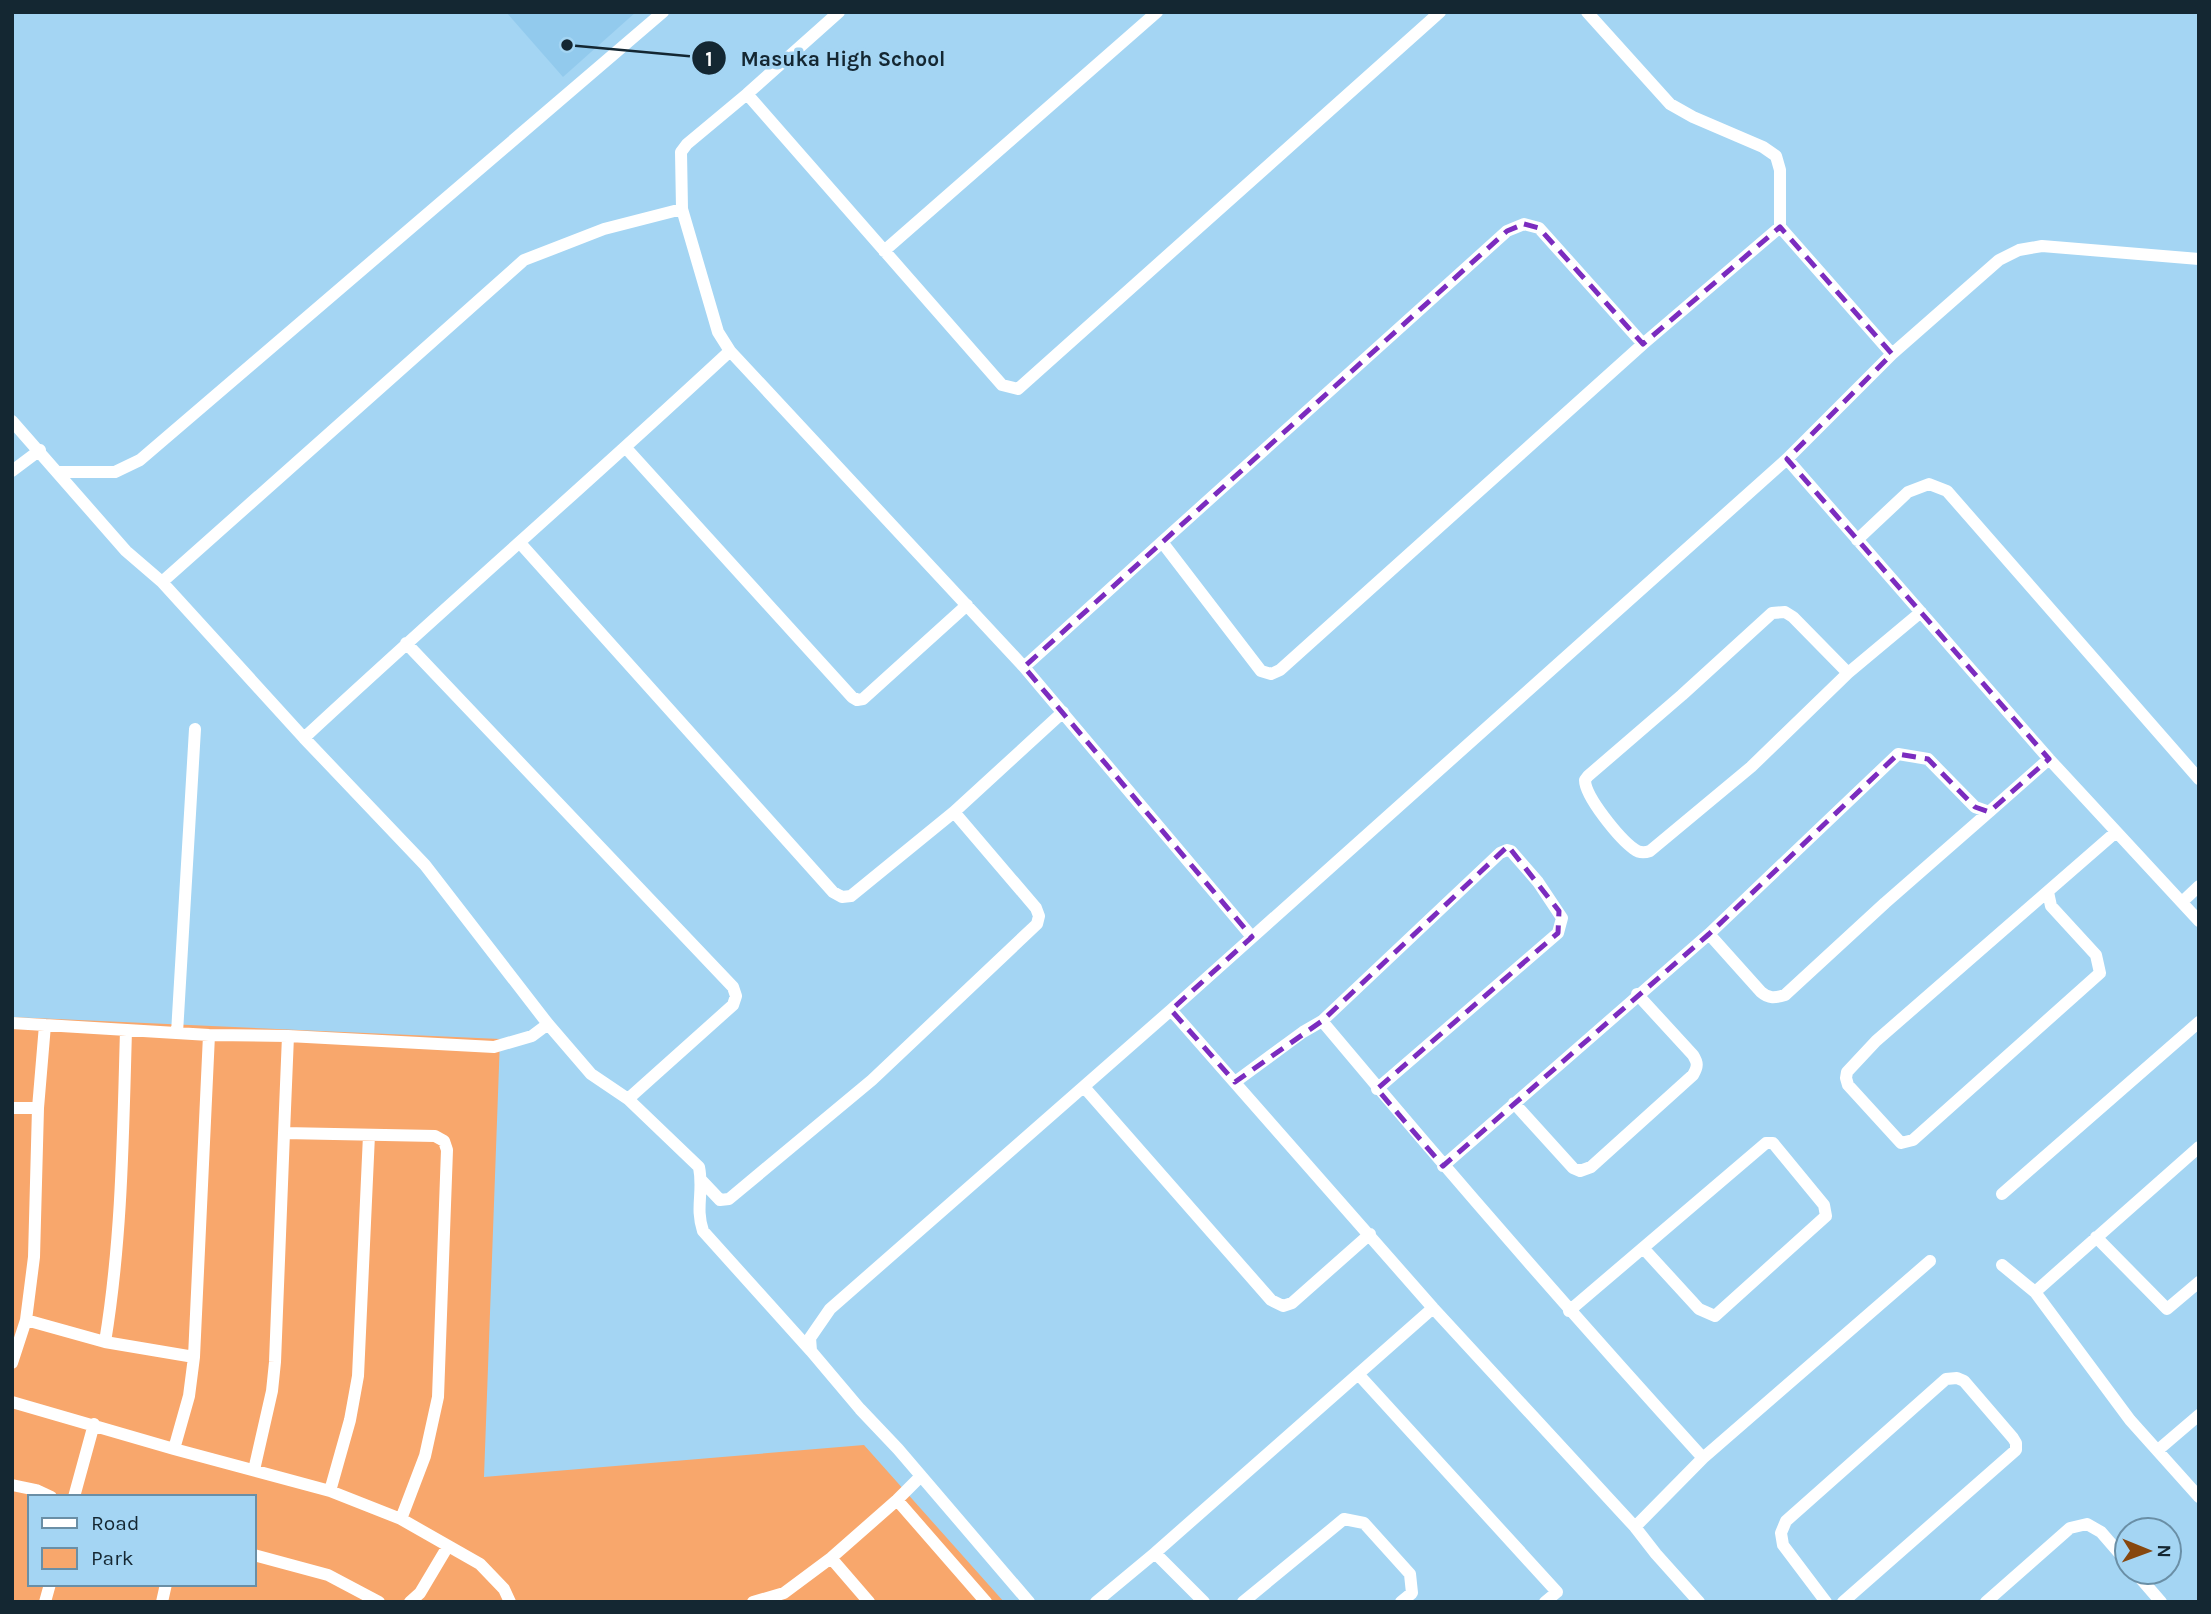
<svg xmlns="http://www.w3.org/2000/svg" width="2211" height="1614" font-family="Karla,sans-serif">
<style>
.built{fill:#92caed}
.green{fill:#f8a76c;fill-rule:evenodd}
.lines{fill:none;stroke-linecap:round;stroke-linejoin:round}
.street{stroke:#fff;stroke-width:12}
.marked{fill:none;stroke:#7b2cbf;stroke-width:5;stroke-dasharray:14 9;stroke-linejoin:round}
.leader{fill:none;stroke:#142732;stroke-width:2.5}
.callout-dot{fill:#142732;stroke:#a4d5f3;stroke-width:2.5}
.mark-label{font-size:21px;text-anchor:middle;font-weight:bold;fill:#fff}
.callout-label{font-size:21px;text-anchor:middle;font-weight:bold;fill:#142732;stroke:#a4d5f3;stroke-width:7;stroke-linejoin:round;paint-order:stroke}
</style>
<rect width="100%" height="100%" fill="#a4d5f3"/>
<path class="built" d="M506 12H636L563 77Z"/>
<path class="green" d="M12 1017 500 1039 484 1477 864 1445 1004 1602H12ZM30 1497H254V1584H30Z"/>
<g class="lines">
<path class="street" d="M1587 12 1670 104 1693 117 1763 147 1776 156 1780 170V227
M747 94 1002 385 1018 389 1440 12
M884 251 1157 12
M730 351 718 332 682 209 681 152 687 144 747 94 839 12
M12 421 126 551 162 582 304 738 425 865 548 1024 591 1074 628 1099 733 1005 736 996 733 987 406 643
M626 448 852 697 857 700 863 699 967 605
M1787 459 2049 759 2199 921
M12 471 40 450
M58 472H115L140 460 663 12
M1857 540 1908 492 1929 484 1947 491 2199 779
M1162 542 1507 231 1524 224 1539 228 1643 344
M520 543 833 892 842 897 851 896 954 812 1063 712
M162 582 524 260 604 229 682 209
M1024 667 1162 542 1261 671 1271 674 1280 670 1643 344 1780 227 1892 354
M1848 673 1793 617 1785 612 1772 613 1682 695 1588 776 1585 780C1585 797 1620 839 1634 849 1639 853 1644 853 1650 851L1751 767 1848 673 1921 612
M304 738C445 607 589 482 730 351L1024 667 1252 937
M2048 892 2051 906 2096 955 2100 973 1913 1140 1901 1143 1848 1085 1846 1078 1847 1072 1876 1041 2116 832
M2182 902 2199 886
M1709 934 1761 992C1769 999 1775 998 1785 995L1885 903 1989 812
M1171 1010 1433 1308 1635 1527 1656 1554 1699 1602
M1322 1021 1500 853 1507 850 1511 851 1538 882 1562 918 1558 933 1377 1089
M12 1023 209 1035 288 1036 494 1047 532 1036 548 1024
M177 1033 195 729
M288 1036 284 1133 435 1136 444 1141 447 1150 438 1397 425 1456 401 1519
M1235 1082 1303 1032 1322 1021C1447 1170 1572 1314 1703 1458
M1084 1087 1271 1300 1283 1306 1292 1303 1370 1234
M628 1099 699 1167C704 1192 695 1207 703 1231L811 1351
M1514 1103 1573 1168 1580 1171 1591 1167 1693 1075C1698 1066 1698 1063 1693 1055L1637 994
M12 1108H38
M1443 1166 1709 934 1898 754 1928 759 1975 807 1989 812 2049 759
M702 1181 720 1200 729 1199 872 1080 1037 924 1039 916 1036 908 954 812
M2002 1194 2199 1022
M2096 1237 2167 1309 2199 1282
M2002 1265 2035 1292 2130 1420 2199 1497
M2035 1292 2199 1147
M1569 1311 1766 1143H1773L1824 1205 1826 1216 1715 1316 1699 1309 1644 1249
M26 1320 105 1342 194 1357
M105 1342C122 1239 123 1135 126 1030
M12 1363 26 1320 34 1257 38 1108 45 1025
M1359 1375 1557 1592 1545 1602
M12 1402 174 1449 330 1491 401 1519 480 1564 504 1589 510 1602
M174 1449 189 1396 194 1357 209 1035
M2158 1450 2199 1415
M254 1470 272 1391 275 1362 284 1133
M12 1485 36 1490 51 1497
M330 1491 350 1420 358 1376 369 1135
M74 1497 94 1424
M897 1500 986 1602
M1635 1527 1703 1458 1930 1261
M1155 1553 1204 1602
M254 1555 328 1575 379 1602
M831 1558 869 1602
M2135 1572 2161 1602
M45 1602 50 1584
M162 1602 166 1584
M410 1602 420 1593 448 1546
M753 1602 784 1593 831 1558 897 1500 921 1476
M1029 1602 898 1449 860 1409 811 1351 810 1338 830 1309 1171 1010 1787 459 1892 354 1999 260 2019 250 2042 246 2199 259
M1096 1602 1155 1553 1433 1308
M1243 1602 1344 1519 1364 1523 1410 1574 1412 1593 1401 1602
M1826 1602 1783 1545 1781 1533 1786 1521 1946 1379 1957 1378 1964 1381 2013 1438 2016 1443V1450L1843 1602
M1986 1602 2070 1528 2087 1524 2101 1532 2127 1562"/>
</g>
<path class="marked" d="M1524 224 1539 228 1643 344 1780 227 1892 354 1787 459 2049 759 1989 812 1975 807 1928 759 1898 754 1709 934 1443 1166 1377 1089 1558 933 1559 911 1508 846 1322 1021 1235 1082 1171 1010 1252 937 1024 667 1507 231Z"/>
<path class="leader" d="M567 45L709 58"/>
<g class="callout-dot">
<circle cx="567" cy="45" r="7"/>
<circle cx="709" cy="58" r="18"/>
</g>
<g class="mark-label">
<text x="709" y="66">1</text>
</g>
<g class="callout-label">
<text x="843" y="66">Masuka High School</text>
</g>
<rect width="2211" height="1614" fill="none" stroke="#142732" stroke-width="28"/>
<rect x="28" y="1495" width="228" height="91" fill="#a4d5f3" stroke="#6a8fa6" stroke-width="2"/>
<rect x="42" y="1518" width="35" height="10" fill="#ffffff" stroke="#6a8fa6" stroke-width="2"/>
<text x="91" y="1530" font-size="21" fill="#142732">Road</text>
<rect x="42" y="1548" width="35" height="21" fill="#f8a76c" stroke="#6a8fa6" stroke-width="2"/>
<text x="91" y="1565" font-size="21" fill="#142732">Park</text>
<g transform="translate(2148 1551) rotate(91)"><circle r="33" fill="#a4d5f3" stroke="#6a8fa6" stroke-width="2"/>
<path d="M0-5L12 26L0 18L-12 26Z" fill="#87470e"/>
<text y="-10" font-size="19" font-weight="bold" text-anchor="middle" fill="#142732">N</text>
</g>
</svg>
